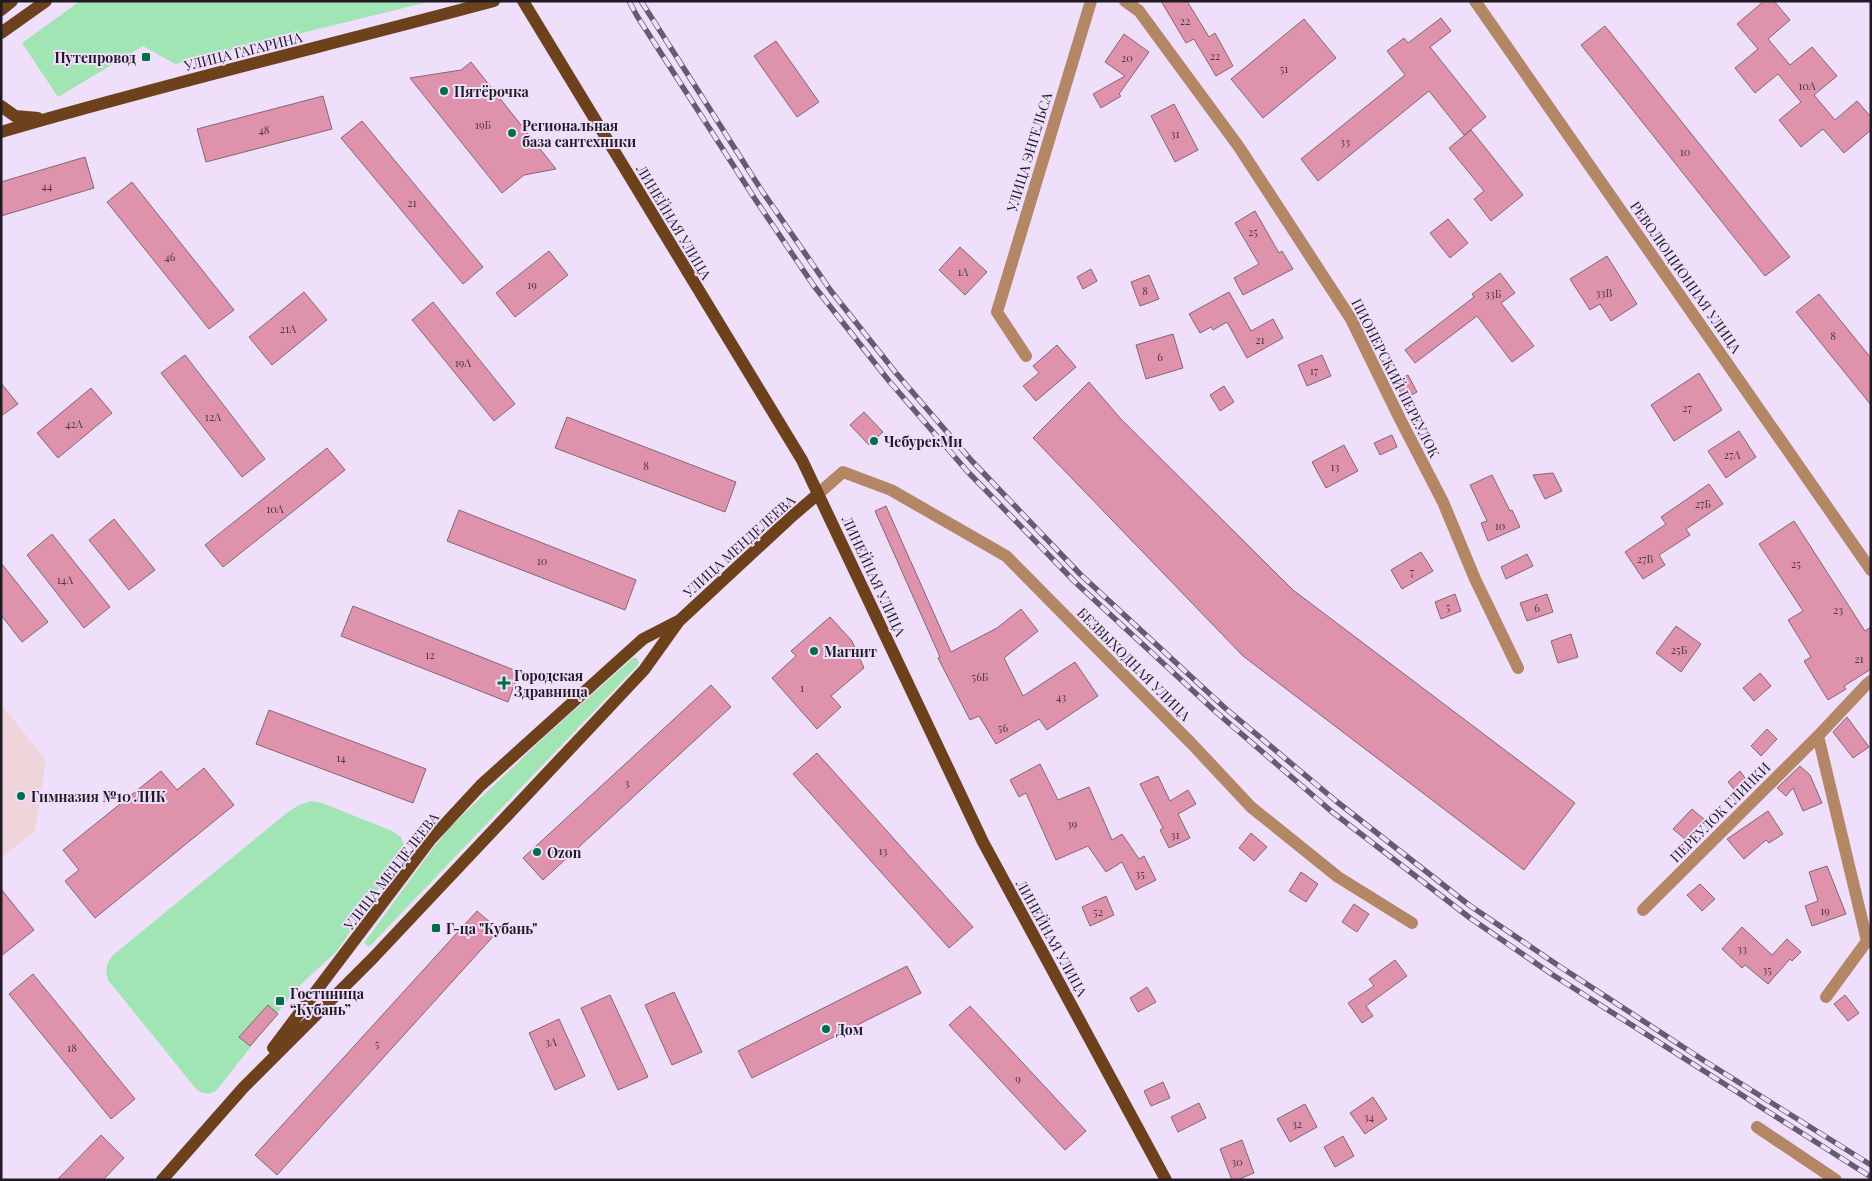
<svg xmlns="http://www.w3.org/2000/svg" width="1872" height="1181" font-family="'Playfair Display',serif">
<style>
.education{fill:#efd5da}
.green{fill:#a1e5b4}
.building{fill:#de92ab;stroke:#846770}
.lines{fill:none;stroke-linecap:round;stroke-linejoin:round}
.minor{stroke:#b38766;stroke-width:12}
.major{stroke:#6d411c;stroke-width:12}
.rail-casing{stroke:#655c6c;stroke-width:5.5}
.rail{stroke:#efdffa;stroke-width:4;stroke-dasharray:11;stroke-linecap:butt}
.poi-dot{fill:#006e46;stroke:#efdffa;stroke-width:2}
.labels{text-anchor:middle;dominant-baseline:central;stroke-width:4;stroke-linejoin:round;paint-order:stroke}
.number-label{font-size:11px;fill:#4f3845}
.street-label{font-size:14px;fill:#1f1a23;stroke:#efdffa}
.poi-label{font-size:14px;font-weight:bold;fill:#1f1a23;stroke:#efdffa;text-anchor:start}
</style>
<rect width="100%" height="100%" fill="#efdffa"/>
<path class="education" d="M1 704 46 761 35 831 1 858Z"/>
<path class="green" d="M80 1H432L175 64 143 46 58 97 22 43Z
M633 658H637L639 662 637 666 369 947 364 943 431 851 450 827 549 733Z
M311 801 322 803 392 831 401 837 404 845 402 855 337 951 298 987 216 1091C208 1095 204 1094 197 1090L108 980C105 969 106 964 113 955L288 812 299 805Z"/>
<path class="building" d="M1161 1H1187L1209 37 1215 33 1233 66 1216 76 1194 39 1186 43Z
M1764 1H1774L1790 20 1768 39 1790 65 1812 47 1837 76 1814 95 1835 120 1857 101 1871 117V130L1844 153 1823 129 1801 147 1779 120 1801 102 1778 74 1755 93 1735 68 1758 49 1737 24Z
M1441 18 1451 31 1430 47 1486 117 1464 135 1429 91 1318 181 1301 159 1405 75 1387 51 1404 38 1408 43Z
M1304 19 1336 58 1263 118 1231 79Z
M1605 26 1790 257 1765 276 1581 45Z
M1124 34 1149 52 1119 94 1121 96 1101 108 1093 94 1125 76 1105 62Z
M776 41 819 102 797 117 754 56Z
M471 62 556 169 524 175 502 193 410 78 461 70Z
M323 96 332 129 206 162 197 129Z
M1174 104 1198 150 1175 162 1151 116Z
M362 121 483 267 463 284 341 138Z
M1471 130 1523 195 1491 221 1474 199 1484 191 1449 148Z
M85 157 94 188 1 216V182Z
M132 182 234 310 209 329 107 202Z
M1255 211 1279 253 1282 251 1293 269 1243 295 1234 278 1259 264 1235 223Z
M1448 219 1468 243 1450 258 1430 233Z
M960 247 987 272 965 295 939 270Z
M549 251 568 275 515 317 496 293Z
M1607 256 1637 304 1611 321 1600 304 1590 310 1570 279Z
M1091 269 1097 281 1083 289 1077 277Z
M1500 273 1515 293 1501 303 1534 346 1512 362 1477 316 1415 363 1405 350 1474 297 1472 294Z
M1149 275 1159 299 1140 306 1131 282Z
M304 292 327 320 272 365 249 337Z
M1229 292 1251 331 1273 319 1283 338 1247 358 1227 322 1213 330 1211 327 1200 333 1189 314Z
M1819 294 1871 358V405L1796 312Z
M433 302 515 404 494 421 412 320Z
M1173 334 1183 368 1146 379 1136 345Z
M1057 345 1076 367 1036 401 1023 386 1039 373 1033 366Z
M185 355 265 459 242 477 161 373Z
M1322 355 1331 376 1307 386 1298 365Z
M1699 373 1722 410 1674 441 1651 405Z
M1408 375 1417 392 1404 399 1395 382Z
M1089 382 1120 418 1293 590 1575 803 1524 870 1243 656 1033 438Z
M1 383 18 404 1 416Z
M1224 386 1234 402 1220 411 1210 395Z
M91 388 112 413 58 458 37 433Z
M864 412 883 432 869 445 850 425Z
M567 417 736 482 725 512 555 448Z
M1739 431 1756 457 1726 478 1708 451Z
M1392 435 1397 447 1380 455 1374 443Z
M1344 445 1358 471 1326 488 1312 462Z
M327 448 345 470 223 567 205 545Z
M1553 473 1562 491 1545 499 1533 475Z
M1492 475 1510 511 1512 510 1520 527 1488 541 1481 523 1487 521 1470 485Z
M1709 484 1723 504 1686 529 1690 535 1659 555 1665 565 1643 579 1625 552 1666 524 1661 517Z
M886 506 951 652 997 628 1021 609 1038 631 1004 658 1023 696 1075 662 1098 696 1047 730 1039 719 996 744 979 716 970 720 938 658 940 657 875 511Z
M459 510 636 580 625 610 447 541Z
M114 519 155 570 129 590 89 540Z
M1794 521 1865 631 1871 627V669L1844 686 1846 689 1828 700 1804 661 1811 657 1788 620 1803 611 1759 544Z
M52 534 110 607 84 628 27 555Z
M1421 552 1433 571 1402 589 1391 570Z
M1527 554 1533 566 1506 579 1501 567Z
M1 563 48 622 22 642 1 615Z
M1455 594 1461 611 1441 619 1435 602Z
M1547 594 1553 612 1527 621 1520 603Z
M353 606 519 672 508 702 341 636Z
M830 617 852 641 864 668 831 696 841 707 817 729 772 678 796 656 791 651Z
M1676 626 1701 644 1681 672 1656 653Z
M1571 634 1578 657 1558 663 1551 641Z
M1760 673 1771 686 1754 701 1743 688Z
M711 685 731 707 543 880 523 858Z
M269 710 426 769 413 803 256 744Z
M1847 717 1869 747 1853 758 1833 732Z
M1767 729 1777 739 1761 756 1751 746Z
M817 753 973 927 949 948 793 774Z
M1040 764 1058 800 1089 787 1112 840 1122 834 1139 859 1144 856 1156 880 1136 890 1122 862 1106 872 1088 846 1056 860 1026 793 1019 797 1010 780Z
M1800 766 1810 775 1822 803 1803 811 1793 788 1786 796 1777 788Z
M204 768 234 805 95 918 65 881 79 870 63 850 161 771 177 790Z
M1740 771 1752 788 1740 797 1728 782Z
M1158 776 1170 801 1188 790 1196 804 1178 814 1190 838 1169 848 1160 830 1163 828 1140 784Z
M1692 809 1705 820 1686 840 1673 829Z
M1768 811 1783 834 1769 843 1766 840 1744 859 1727 839Z
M1251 833 1267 847 1254 861 1239 848Z
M1827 866 1846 914 1812 926 1805 906 1818 901 1809 872Z
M1301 872 1318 884 1306 902 1289 891Z
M1700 884 1715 899 1702 911 1687 895Z
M1 889 34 930 1 956Z
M1106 896 1114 915 1090 926 1082 907Z
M1354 904 1369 914 1357 932 1342 922Z
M477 911 499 930 277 1175 255 1155Z
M1742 927 1772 955 1787 939 1801 952 1792 961 1790 959 1768 984 1745 965 1742 968 1722 949Z
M1395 960 1407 976 1366 1006 1373 1016 1362 1023 1348 1003 1374 986 1369 979Z
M907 966 921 993 752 1078 738 1051Z
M33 974 135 1099 111 1119 9 994Z
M1147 987 1156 1002 1138 1012 1130 998Z
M674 992 702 1052 672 1065 645 1005Z
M610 995 648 1077 618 1090 581 1008Z
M1845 995 1859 1013 1848 1021 1834 1004Z
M268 1005 278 1014 250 1046 239 1037Z
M970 1006 1086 1131 1065 1150 949 1025Z
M559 1019 585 1076 555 1090 529 1033Z
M1163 1082 1170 1098 1151 1106 1144 1091Z
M1373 1097 1387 1119 1365 1134 1350 1113Z
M1199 1103 1206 1118 1178 1132 1171 1117Z
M1305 1104 1317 1127 1290 1142 1277 1119Z
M101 1135 124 1158 103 1180H57Z
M1343 1136 1354 1156 1335 1167 1324 1147Z
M1242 1140 1254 1173 1237 1180H1232L1220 1149Z"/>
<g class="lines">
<path class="minor" d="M1125 1 1139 11 1239 147 1351 319 1400 419 1443 502 1475 579 1518 668
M1475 1 1871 570
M1026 356 997 312 1091 1
M818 494 843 472 891 490 1006 556 1191 743 1251 807 1338 877 1412 923
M1818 736 1867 941 1826 997
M1643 910 1818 736 1866 685 1871 681
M1757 1127 1836 1180"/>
<path class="major" d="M523 1 802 460 983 842 1166 1180
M1 10 12 1
M1 33 46 1
M1 106 15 116 38 118
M1 132C164 84 330 45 494 1
M273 1048 431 839 481 785 643 639 678 621
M162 1180 243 1088 373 958 599 718 644 670 679 621 790 518 818 494"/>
<defs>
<path id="rail" d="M629 1 637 16 755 199 814 286 889 381 967 471 1075 582 1216 712 1331 811 1470 918 1553 975 1871 1177
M641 1 760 188 831 291 896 373 971 460 1080 574 1225 708 1336 801 1469 905 1559 966 1703 1060 1871 1165"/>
</defs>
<use href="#rail" class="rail-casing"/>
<use href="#rail" class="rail"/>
</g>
<g class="poi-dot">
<rect x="141" y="52" width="10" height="10" rx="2.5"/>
<circle cx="444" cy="91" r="5"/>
<circle cx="512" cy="133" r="5"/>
<circle cx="874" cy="441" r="5"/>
<circle cx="814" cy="651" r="5"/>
<path d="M501.5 675.5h5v5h5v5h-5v5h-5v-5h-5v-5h5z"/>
<circle cx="21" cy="796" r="5"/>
<circle cx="537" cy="852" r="5"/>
<rect x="431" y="923" width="10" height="10" rx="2.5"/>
<rect x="275" y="996" width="10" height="10" rx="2.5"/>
<circle cx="826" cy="1029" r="5"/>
</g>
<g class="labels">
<g class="number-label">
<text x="1185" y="20">22</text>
<text x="1215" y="55">22</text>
<text x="1127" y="57">20</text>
<text x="1284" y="68">51</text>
<text x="1807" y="85">10А</text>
<text x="483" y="124">19Б</text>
<text x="264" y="129">48</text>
<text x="1175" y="133">31</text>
<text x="1345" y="141">33</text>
<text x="1685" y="151">10</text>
<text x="47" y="185">44</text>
<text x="412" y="202">21</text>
<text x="1253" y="231">25</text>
<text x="170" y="256">46</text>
<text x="963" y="271">1А</text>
<text x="532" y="284">19</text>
<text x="1145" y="290">8</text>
<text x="1604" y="292">33В</text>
<text x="1493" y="293">33Б</text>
<text x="288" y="328">21А</text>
<text x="1833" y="335">8</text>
<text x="1260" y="339">21</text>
<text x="1160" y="356">6</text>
<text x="463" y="362">19А</text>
<text x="1314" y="370">17</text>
<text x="1687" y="407">27</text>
<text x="213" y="416">12А</text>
<text x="74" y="423">42А</text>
<text x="1732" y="454">27А</text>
<text x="646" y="465">8</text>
<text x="1335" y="466">13</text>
<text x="1703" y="503">27Б</text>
<text x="275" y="508">10А</text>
<text x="1500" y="525">10</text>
<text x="1645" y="558">27В</text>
<text x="542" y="560">10</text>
<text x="1796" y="563">25</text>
<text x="1412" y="571">7</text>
<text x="65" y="579">14А</text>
<text x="1448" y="606">5</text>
<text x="1537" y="607">6</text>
<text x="1838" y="609">23</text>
<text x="1679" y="649">25Б</text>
<text x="430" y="654">12</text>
<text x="1859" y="658">21</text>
<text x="980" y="676">56Б</text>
<text x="802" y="687">1</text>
<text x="1061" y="696">43</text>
<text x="1003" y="727">56</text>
<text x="341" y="757">14</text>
<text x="627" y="782">3</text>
<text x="1072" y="823">39</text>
<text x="1175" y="834">31</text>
<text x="883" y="850">13</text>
<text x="1140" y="873">35</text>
<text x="1825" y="910">19</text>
<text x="1098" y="911">52</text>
<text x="1742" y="948">33</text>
<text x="1767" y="969">35</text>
<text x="551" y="1041">3А</text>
<text x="377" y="1043">5</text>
<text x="72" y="1047">18</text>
<text x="1018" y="1078">9</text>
<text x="1369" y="1116">34</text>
<text x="1297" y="1123">32</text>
<text x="1237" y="1161">30</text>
</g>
<g class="street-label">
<text transform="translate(243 51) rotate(-14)">УЛИЦА ГАГАРИНА</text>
<text transform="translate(1029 152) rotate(-73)">УЛИЦА ЭНГЕЛЬСА</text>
<text transform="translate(674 222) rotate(59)">ЛИНЕЙНАЯ УЛИЦА</text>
<text transform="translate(1686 277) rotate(55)">РЕВОЛЮЦИОННАЯ УЛИЦА</text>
<text transform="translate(1396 378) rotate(63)">ПИОНЕРСКИЙ ПЕРЕУЛОК</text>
<text transform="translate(739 546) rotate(-42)">УЛИЦА МЕНДЕЛЕЕВА</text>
<text transform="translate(874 576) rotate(65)">ЛИНЕЙНАЯ УЛИЦА</text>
<text transform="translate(1134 664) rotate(45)">БЕЗВЫХОДНАЯ УЛИЦА</text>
<text transform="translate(1720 812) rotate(-45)">ПЕРЕУЛОК ГЛИНКИ</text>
<text transform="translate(391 871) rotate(-52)">УЛИЦА МЕНДЕЛЕЕВА</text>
<text transform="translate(1052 938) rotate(61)">ЛИНЕЙНАЯ УЛИЦА</text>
</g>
<g class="poi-label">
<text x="136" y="57" text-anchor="end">Путепровод</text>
<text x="454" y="91">Пятёрочка</text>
<text x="522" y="125">Региональная<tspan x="522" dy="16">база сантехники</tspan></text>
<text x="884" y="441">ЧебурекМи</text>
<text x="824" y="651">Магнит</text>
<text x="514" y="675">Городская<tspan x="514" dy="16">Здравница</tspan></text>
<text x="31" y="796">Гимназия №10 ЛИК</text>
<text x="547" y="852">Ozon</text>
<text x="446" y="928">Г-ца "Кубань"</text>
<text x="290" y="993">Гостиница<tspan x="290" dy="16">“Кубань”</tspan></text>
<text x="836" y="1029">Дом</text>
</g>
</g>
<rect width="1872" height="1181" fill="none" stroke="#1f1a23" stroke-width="5"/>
</svg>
